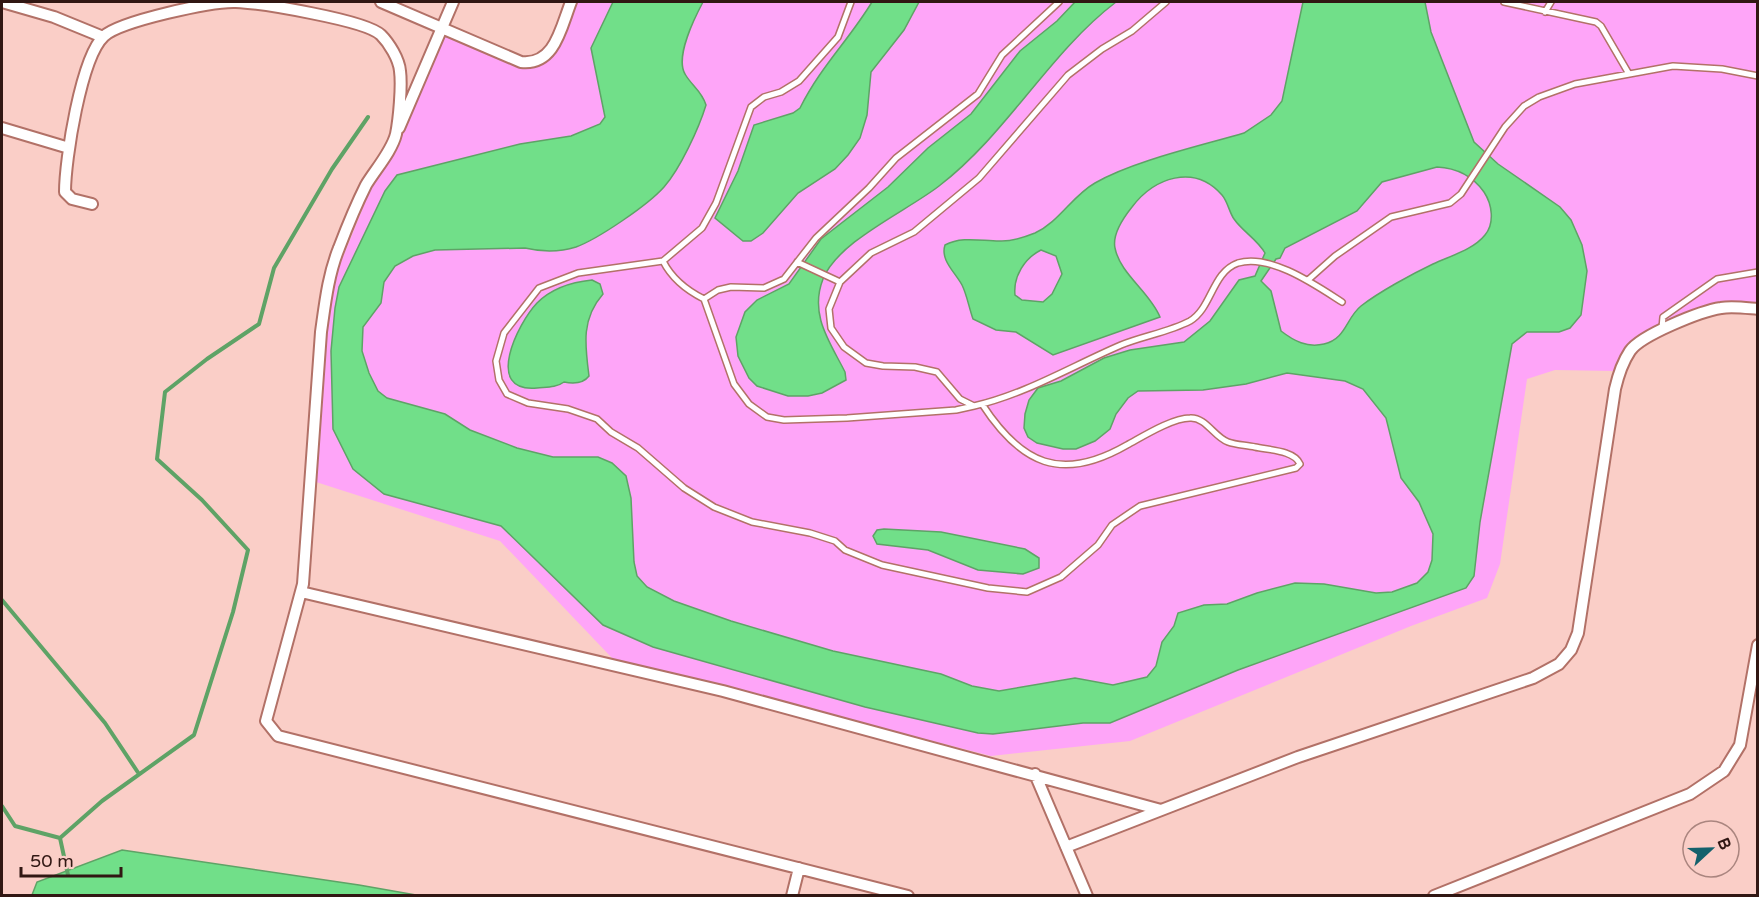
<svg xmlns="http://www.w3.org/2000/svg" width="1759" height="897" font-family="'Varela Round',sans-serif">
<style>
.green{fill:#fea5f8}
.water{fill:#71df89;stroke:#5ea366;stroke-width:1.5;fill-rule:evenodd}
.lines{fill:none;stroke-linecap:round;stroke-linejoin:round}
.stream{stroke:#5ea366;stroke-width:4}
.service-casing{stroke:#b27167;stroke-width:8}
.minor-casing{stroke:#b27167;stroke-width:14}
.service{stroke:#fff;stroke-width:5}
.minor{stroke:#fff;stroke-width:10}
</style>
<rect width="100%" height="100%" fill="#facec7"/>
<path class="green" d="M577 2H1757V304L1724 302 1708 305 1659 327 1627 347 1614 371 1555 370 1527 379 1500 564 1487 598 1411 626 1130 741 991 756 613 659 500 541 316 482 325 335 336 274 371 188 400 138 444 34C469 45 530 83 552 57 564 42 569 19 577 2Z"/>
<path class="water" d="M613 2H703C695 17 675 57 685 74 691 85 702 91 706 105 699 128 680 169 664 187 648 205 598 239 576 247 560 252 542 252 525 248L435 250 413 256 395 266 384 282 381 303 363 327 362 351 369 373 378 391 387 398 445 414 470 430 517 448 553 457H598L612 463 626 476 631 498 634 562 637 576 647 587 674 601 731 621 833 651 941 674 972 686 999 691 1075 678 1113 685 1147 677 1156 666 1162 642 1174 626 1178 613 1204 605 1227 604 1257 593 1295 583 1324 584 1376 593 1392 592 1417 583 1428 572 1432 560 1433 534 1419 502 1401 478 1386 418 1363 389 1345 381 1287 373 1246 384 1203 390 1138 391 1128 398 1116 414 1110 429 1095 441 1076 449H1063L1037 443 1028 437 1024 428 1025 414 1029 400 1038 388 1061 381 1104 358 1130 350 1184 342 1210 321 1239 280 1255 276 1265 253C1257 239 1243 232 1234 219 1229 212 1228 202 1222 195 1194 163 1154 178 1132 207 1124 217 1112 234 1115 248 1120 274 1150 292 1160 317L1053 355 1016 332 996 330 973 319C969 308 967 295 962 285 955 272 940 260 945 245 962 236 981 241 999 241 1011 242 1025 237 1035 233 1059 222 1072 196 1095 183 1133 161 1200 146 1244 133L1271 115 1282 101 1303 2H1425L1431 32 1474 142 1498 164 1560 207 1571 220 1582 245 1587 271 1581 315 1570 328 1559 332H1527L1512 344 1480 522 1474 576 1466 588 1238 670 1110 723H1083L993 734 978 733 865 707 653 647 603 625 501 526 384 494 353 469 333 429 331 351 335 308 339 287 385 191 397 175 520 144 571 136 600 124 605 117 591 48ZM1437 167C1457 168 1472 175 1484 192 1492 204 1495 223 1485 235 1473 250 1450 256 1433 264 1412 274 1379 292 1361 306 1346 318 1346 339 1324 344 1307 348 1294 341 1281 331L1271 291 1261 281 1276 259 1280 258 1285 248 1357 211 1382 182ZM1041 250 1056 256 1062 274 1052 294 1043 302 1022 300 1015 295C1013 276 1025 258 1041 250Z
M872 2H919L904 30 871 72 867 115 860 138 848 155 835 169 798 193 763 233 751 241H743L715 218 738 171 754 125 793 113 800 108C821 66 849 40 872 2Z
M1075 2H1116C1048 54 1008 133 939 186 907 211 838 241 823 279 809 315 830 342 845 372L846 380 822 393 808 396H788L757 386 749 378 738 356 736 337 745 312 757 300 789 284 821 239 888 187 928 148 971 114 1020 51 1057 21Z
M592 280 600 284 603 294C581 319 585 345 589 376 583 384 574 384 564 382 556 388 546 387 537 388 483 393 518 323 537 303 551 289 572 282 592 280Z
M884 529 941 532 1025 549 1039 558V568L1023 574 978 570 928 550 877 544 873 536 877 530Z
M122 850 359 885 416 895H32L37 882Z"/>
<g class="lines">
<path class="stream" d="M2 600 105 723 139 774
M2 806 15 826 60 838
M68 875 60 838 102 801 194 735 233 612 248 550 202 500 157 459 165 392 207 359 259 324 274 268 332 169 368 117"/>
<defs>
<path id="service" d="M1166 2 1132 31 1102 49 1068 75 979 178 914 232 871 253 840 282 829 309 831 328 844 347 866 363 883 366 915 367 937 372 960 399 974 406C1026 394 1072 366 1121 345 1143 336 1169 332 1190 321 1212 308 1212 272 1238 263 1270 253 1317 286 1342 302
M1504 2 1596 22 1601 26 1629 74
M1545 12 1551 2
M663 261 578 273 539 288 504 333 496 361 499 380 507 394 528 403 568 409 597 419 611 432 638 448 684 488 714 507 752 522 810 533 835 541 845 550 882 565 988 588 1027 592 1061 577 1098 545 1112 525 1140 506 1296 468 1300 464C1294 450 1268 450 1255 447 1246 445 1236 445 1228 442 1214 437 1206 417 1190 418 1172 418 1142 437 1127 445 1061 483 1021 464 982 404
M797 262 840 282
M1308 280 1335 256 1391 217 1450 203 1461 194 1505 127 1524 106 1539 97 1575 84 1673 66 1722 69 1758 76
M704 299C686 290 672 279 663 261L702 228 716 203 751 107 764 97 781 92 799 81 838 37 851 2
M1662 328 1663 317 1717 279 1758 272
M974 406 956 410 847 418 784 420 767 417 749 404 734 384 704 299 718 290 731 287 764 288 784 279 816 238 869 188 896 158 978 94 1002 55 1059 2"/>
<path id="minor" d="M2 2 54 17 103 37
M381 2 521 62C555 66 561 27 571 2
M2 128 69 148
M399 128 453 2
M92 204 72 199 65 192C65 160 81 57 104 36 121 21 212 1 236 2 260 3 366 20 381 35 389 43 399 59 400 71 402 86 399 119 396 134 392 151 375 170 366 185 356 205 347 227 339 248 328 275 325 304 321 332L303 584 266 721 278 736 908 896
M301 592 723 691 1161 810
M1035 774 1087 896
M1066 847 1298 757 1533 678 1559 664 1571 650 1578 633 1615 389C1618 376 1622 363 1630 351 1641 335 1701 311 1721 308 1732 306 1746 308 1758 309
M792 896 799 868
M1434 896 1690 794 1724 771 1740 745 1758 645"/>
</defs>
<use href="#service" class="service-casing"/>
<use href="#minor" class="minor-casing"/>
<use href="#service" class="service"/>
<use href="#minor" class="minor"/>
</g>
<rect width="1759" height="897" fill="none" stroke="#311713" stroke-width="6"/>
<g transform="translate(1711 849) rotate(68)"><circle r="28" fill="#facec7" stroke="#aa857f" stroke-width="1.5"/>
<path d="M0-4.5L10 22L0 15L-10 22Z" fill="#14616c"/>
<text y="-9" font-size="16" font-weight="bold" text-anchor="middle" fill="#311713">B</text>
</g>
<path d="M21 867v9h100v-9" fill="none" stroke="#311713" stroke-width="3"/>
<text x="30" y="867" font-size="18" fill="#311713" stroke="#facec7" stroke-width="4.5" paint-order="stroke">50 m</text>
</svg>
